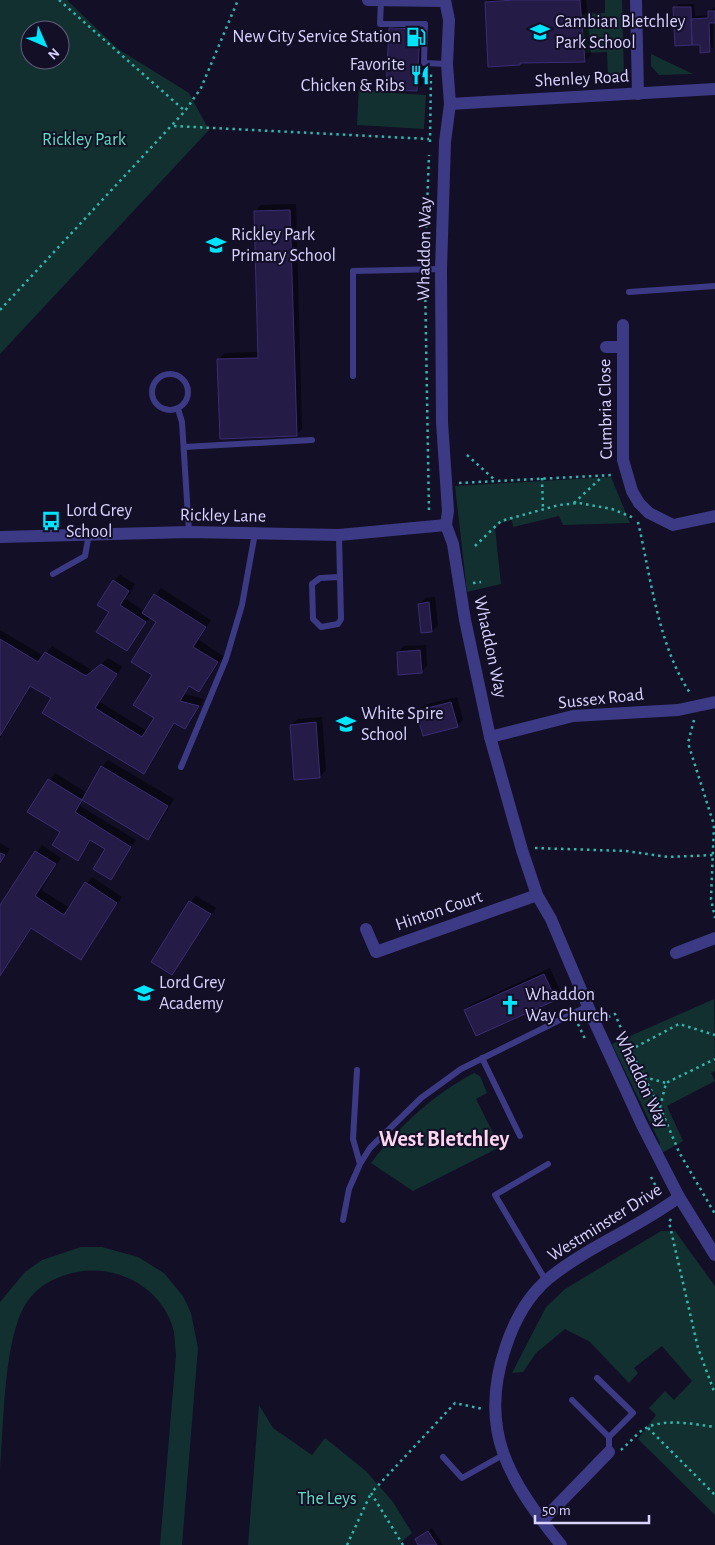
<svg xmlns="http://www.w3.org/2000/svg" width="715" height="1545" font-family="'Alegreya Sans',sans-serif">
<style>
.green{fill:#12302f;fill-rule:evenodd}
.shadow{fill:#0007}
.building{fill:#241b47;stroke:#3b2d73}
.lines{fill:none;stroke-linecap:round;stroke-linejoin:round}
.path{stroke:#2fb8b0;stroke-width:2.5;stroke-dasharray:2.5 4;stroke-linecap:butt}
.service{stroke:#3d3a85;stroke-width:6}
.minor{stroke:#3d3a85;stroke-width:12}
.tertiary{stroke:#3d3a85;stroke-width:12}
.labels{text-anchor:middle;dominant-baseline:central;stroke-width:4;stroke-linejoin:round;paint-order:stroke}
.poi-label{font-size:18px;fill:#d9d4ff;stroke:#130f26;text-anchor:start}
.street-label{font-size:18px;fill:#d9d4ff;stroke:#130f26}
.park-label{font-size:18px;fill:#5fe0c0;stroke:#130f26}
.district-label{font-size:22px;font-weight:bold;fill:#ffd6f0;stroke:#130f26}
</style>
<rect width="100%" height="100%" fill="#130f26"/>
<path class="green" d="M0 0H67L118 49 189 93 209 130 0 354ZM30 30H60V60H30Z
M605 0H622L624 77 608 78 607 52 585 53 581 14 605 13Z
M651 54 693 74 659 75 651 66Z
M359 86 379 92 426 95 424 129 357 125Z
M611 477 630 523 563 525 559 516 513 527 512 520 501 523 495 528 501 584 467 592 455 486Z
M714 999 715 1071 711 1073 715 1081 667 1106 683 1141 660 1154 657 1150 660 1143 612 1044Z
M474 1073 480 1076 487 1093 476 1099 500 1147 413 1191 371 1163C399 1126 434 1094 474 1073Z
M661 1231H675L715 1286V1515L638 1439 656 1415 649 1408 665 1391 674 1400 692 1381 662 1346 634 1368 638 1373 629 1383 590 1342 565 1329 536 1353 523 1372 512 1373 546 1307 565 1289Z
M81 1247H102L138 1257 164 1273 183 1296 191 1313 198 1348 182 1545H160L176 1355C175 1348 175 1339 174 1332 164 1289 119 1264 77 1272 60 1275 40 1284 29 1299 3 1333 4 1426 0 1470V1302L25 1272 42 1260Z
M259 1405 273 1428 312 1455 325 1438 366 1471 393 1502 412 1533 400 1543 401 1545H248Z"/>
<path class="shadow" d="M488 0H586L591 54 585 61 521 62 519 64 486 2Z
M679 4H694L695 16 710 15 709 11 715 7V21L713 22V47L709 51 701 43 675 8Z
M396 23 425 24 423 84 417 90 390 29Z
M296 204 302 429 296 435 219 359 225 353 259 352 255 211 261 205Z
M120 575 135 584 126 599 144 611 161 588 211 620 199 640 223 656 205 685 199 691 190 686 185 694 204 699 191 722 185 728 176 722 150 766 144 772 53 698 32 685 0 738V630L44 656 52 646 93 671 108 658 122 667 100 702 147 731 156 718 154 674 158 622 150 617 127 650 110 612 114 581Z
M435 597 438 625 432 631 419 604 426 598Z
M426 645 427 666 421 672 398 652 404 646Z
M457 697 463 720 457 726 418 711 424 705Z
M322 717 326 770 320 777 291 725 298 719Z
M108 760 174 799 154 832 148 838 84 799 80 806 136 840 110 878 107 849 92 840 78 859 61 831 29 811 55 773 87 793 102 767Z
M0 843 10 849 0 865Z
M42 845 61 858 41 890 70 908 92 877 122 897 81 958 32 927 0 977V907Z
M196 896 216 908 172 973 190 902Z
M550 968 561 993 555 999 465 1010 472 1004Z
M432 1528 443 1545H420L416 1539Z"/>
<path class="building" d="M514 0H580L585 62 520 63V65L488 67 485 2Z
M673 7H691L692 45 675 46Z
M708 11H715V23H709L710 52 700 53V45H692L691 19 708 18Z
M389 28 420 29 417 91 386 90Z
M290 210 297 436 220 439 217 359 258 358 254 211Z
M113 580 129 591 120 605 146 622 127 651 96 632 109 612 97 605Z
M154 594 206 627 193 647 218 662 199 692 189 686 180 701 199 706 185 729 174 723 144 774 42 713 51 698 30 686 0 736V639L38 662 45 652 86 676 101 664 117 674 95 708 142 737 154 718 133 705 152 675 131 662 156 622 142 613Z
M429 602 432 632 421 633 418 604Z
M420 650 422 673 398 675 397 652Z
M451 702 458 727 423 736 416 711Z
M316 722 320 778 294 780 290 725Z
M101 766 168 806 148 840 82 800Z
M48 779 82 800 75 812 131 847 111 880 93 869 105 849 90 840 78 861 52 845 60 832 27 812Z
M35 851 56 864 35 896 64 915 85 882 117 903 81 960 31 928 0 976V905Z
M0 853 5 855 0 863Z
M189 901 211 914 172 975 151 962Z
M544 974 556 1000 476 1036 464 1010Z
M428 1531 437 1545H418L415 1539Z"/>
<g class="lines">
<path class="path" d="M59 0 185 111
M174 126 429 139
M430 142 431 73
M425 260 429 155
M425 280 429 512
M0 310 185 111 201 88 238 0
M467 455 496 481
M542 478 543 509
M459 483 613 475
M574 503 603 476
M638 522C651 578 658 645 690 693
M475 546 501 521 559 505 579 503 612 509 634 518
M473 583 481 582
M694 720 688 743 714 825 711 899 715 918
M535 848 626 851 668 857 714 855
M608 1017 615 1014 630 1050 660 1107 679 1152 715 1214
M578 1024 586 1041
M630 1050 679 1024 715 1035
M644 1077 666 1083
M660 1107 666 1083 715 1059
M651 1177 660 1194
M671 1219 669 1222 698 1348 715 1394
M648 1428 715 1495
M621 1450C628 1444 634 1437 641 1431 660 1417 693 1424 715 1427
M347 1545 371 1493
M403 1545 371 1493 455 1403 483 1409"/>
<path class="service" d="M381 1 380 24H425L424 63 447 64
M629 292 715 286
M152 392a18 18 0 1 1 36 0a18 18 0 1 1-36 0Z
M353 376V271L441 269
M178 409 182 422 189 532
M184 447 312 440
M339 535 341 619 338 624 321 627 313 619 312 584 320 578 339 577
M53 574 85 556 89 534
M181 767 226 659 242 605 255 533
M482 1058 520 1136
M357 1070 353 1139 360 1164
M343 1220 349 1189 360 1164 370 1148 421 1098 461 1069 588 1006
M546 1281 495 1195 548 1164
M597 1378 633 1413 609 1437
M572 1400 609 1437V1452
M443 1457 462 1478 503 1455"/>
<path class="minor" d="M636 0 638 94
M623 325V460L632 491 639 503 649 513 673 525 715 516
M606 347H623
M490 737 573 716 678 710 715 702
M366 929 376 952 537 895
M676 953 715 938
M542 1521 609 1452
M561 1545C509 1480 477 1430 506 1346 514 1322 528 1296 548 1279 588 1246 638 1228 679 1197"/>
<path class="tertiary" d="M368 0 444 1
M445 0 449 20 447 64 450 104 445 142 441 269 442 422 448 511 446 525 453 544 465 620 490 737 522 850 537 895 551 919 595 1023 642 1125 679 1197 715 1255
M450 104 715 89
M0 537 189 532 339 535 446 525"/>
</g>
<defs>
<symbol id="school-bare" viewBox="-9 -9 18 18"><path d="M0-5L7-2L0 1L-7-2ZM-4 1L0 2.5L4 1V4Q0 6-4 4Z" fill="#00e5ff" stroke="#130f26" stroke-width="2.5" paint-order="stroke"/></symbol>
<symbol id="fuel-bare" viewBox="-9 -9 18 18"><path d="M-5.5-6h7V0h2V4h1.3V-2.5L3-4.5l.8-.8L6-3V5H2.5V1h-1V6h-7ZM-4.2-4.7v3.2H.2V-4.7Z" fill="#00e5ff" stroke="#130f26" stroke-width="2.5" paint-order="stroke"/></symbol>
<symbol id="restaurant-bare" viewBox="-9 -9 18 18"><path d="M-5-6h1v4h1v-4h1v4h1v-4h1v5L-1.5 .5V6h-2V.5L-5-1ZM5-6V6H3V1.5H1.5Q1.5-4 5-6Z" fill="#00e5ff" stroke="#130f26" stroke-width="2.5" paint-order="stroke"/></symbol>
<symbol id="bus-bare" viewBox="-9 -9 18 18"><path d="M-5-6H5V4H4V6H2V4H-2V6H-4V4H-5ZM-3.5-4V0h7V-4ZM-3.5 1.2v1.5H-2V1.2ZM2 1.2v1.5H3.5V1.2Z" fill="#00e5ff" stroke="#130f26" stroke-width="2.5" paint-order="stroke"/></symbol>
<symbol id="church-bare" viewBox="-9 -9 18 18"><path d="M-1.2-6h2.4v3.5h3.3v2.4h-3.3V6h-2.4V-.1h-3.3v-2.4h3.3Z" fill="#00e5ff" stroke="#130f26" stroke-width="2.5" paint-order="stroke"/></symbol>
</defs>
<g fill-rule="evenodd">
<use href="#school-bare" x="526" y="18" width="28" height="28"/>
<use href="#fuel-bare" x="402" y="23" width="28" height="28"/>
<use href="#restaurant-bare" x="406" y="61" width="28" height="28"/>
<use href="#school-bare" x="202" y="231" width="28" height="28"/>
<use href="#bus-bare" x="37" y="507" width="28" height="28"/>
<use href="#school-bare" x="332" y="710" width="28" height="28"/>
<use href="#school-bare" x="130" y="979" width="28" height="28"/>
<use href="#church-bare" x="496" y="991" width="28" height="28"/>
</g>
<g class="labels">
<g class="poi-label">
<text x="555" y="22">Cambian Bletchley<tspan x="555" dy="21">Park School</tspan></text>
<text x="401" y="37" text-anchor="end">New City Service Station</text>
<text x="405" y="65" text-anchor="end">Favorite<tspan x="405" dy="21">Chicken &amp; Ribs</tspan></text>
<text x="231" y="235">Rickley Park<tspan x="231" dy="21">Primary School</tspan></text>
<text x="66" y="511">Lord Grey<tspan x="66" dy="21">School</tspan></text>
<text x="361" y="714">White Spire<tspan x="361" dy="21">School</tspan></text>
<text x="159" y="983">Lord Grey<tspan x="159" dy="21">Academy</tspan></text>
<text x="525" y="995">Whaddon<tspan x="525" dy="21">Way Church</tspan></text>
</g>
<g class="street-label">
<text transform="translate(582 79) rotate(-3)">Shenley Road</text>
<text transform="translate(425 249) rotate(-89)">Whaddon Way</text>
<text transform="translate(606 409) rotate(-91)">Cumbria Close</text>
<text transform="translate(223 516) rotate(1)">Rickley Lane</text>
<text transform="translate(490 647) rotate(78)">Whaddon Way</text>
<text transform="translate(601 699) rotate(-6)">Sussex Road</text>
<text transform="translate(439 911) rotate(-19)">Hinton Court</text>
<text transform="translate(641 1080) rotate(65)">Whaddon Way</text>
<text transform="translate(605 1223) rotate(-32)">Westminster Drive</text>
</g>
<g class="park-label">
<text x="84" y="140">Rickley Park</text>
<text x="327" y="1499">The Leys</text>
</g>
<g class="district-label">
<text x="444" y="1139">West Bletchley</text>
</g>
</g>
<g transform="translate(45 45) rotate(135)"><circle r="24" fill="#130f26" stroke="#625e7d"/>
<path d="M0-4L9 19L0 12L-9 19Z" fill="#00e5ff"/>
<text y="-8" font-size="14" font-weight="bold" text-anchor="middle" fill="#d9d4ff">N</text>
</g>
<path d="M535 1515v8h114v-8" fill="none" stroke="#d9d4ff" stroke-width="2.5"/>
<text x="542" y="1515" font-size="15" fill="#d9d4ff" stroke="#130f26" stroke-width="4" paint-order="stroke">50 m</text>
</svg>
